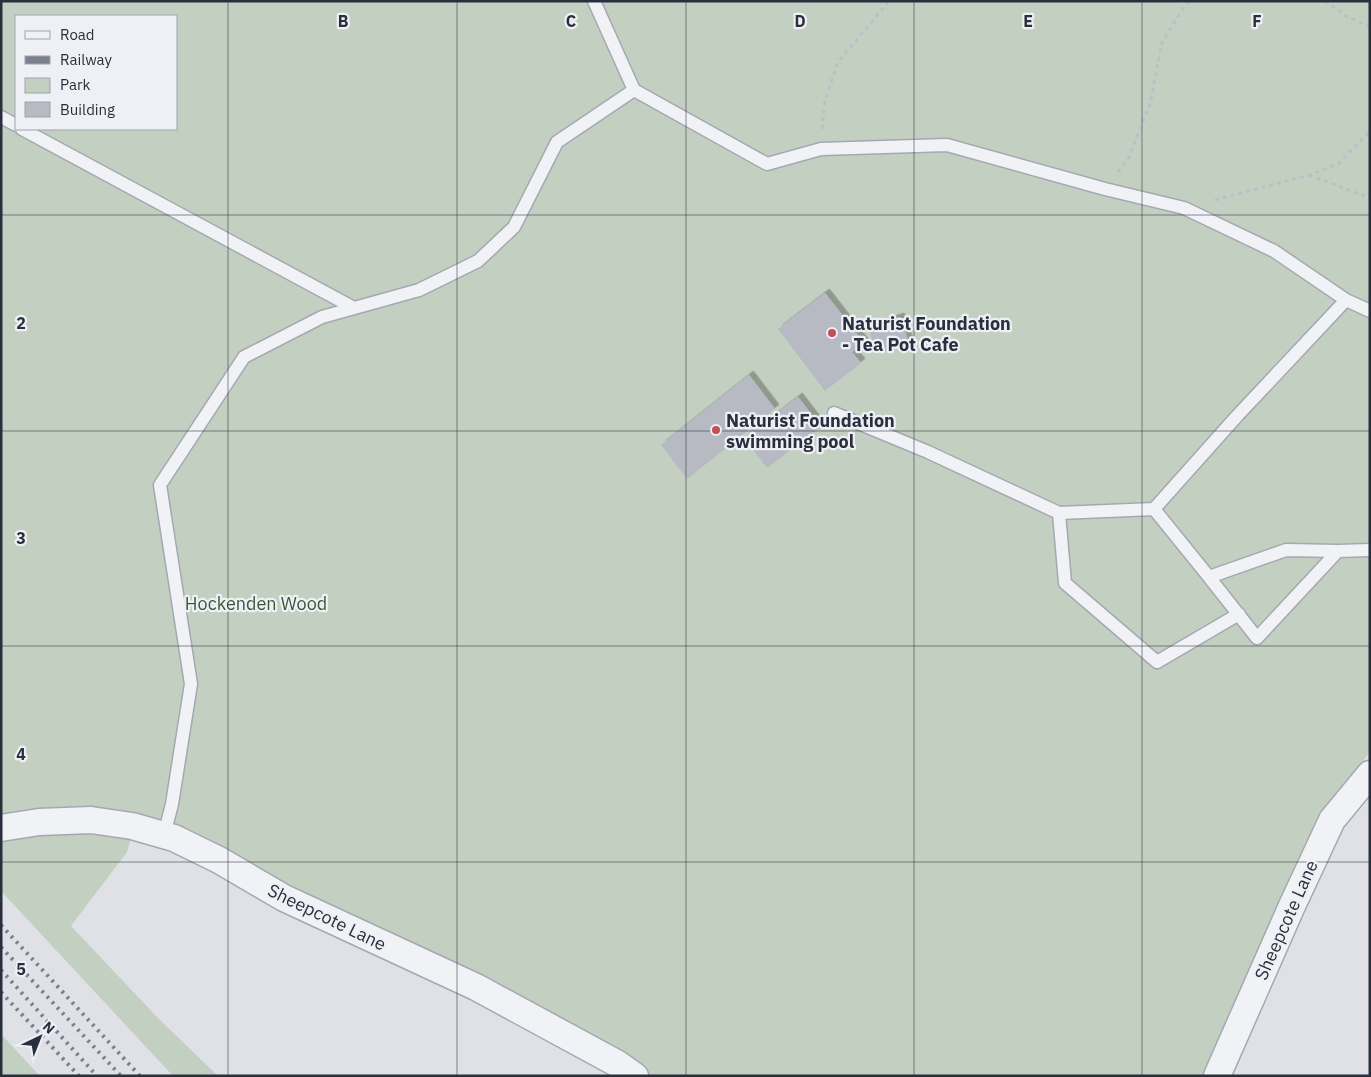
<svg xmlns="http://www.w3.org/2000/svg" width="1371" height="1077" font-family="'IBM Plex Sans',sans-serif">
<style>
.green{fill:#c3d0c1;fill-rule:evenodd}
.building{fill:#b7bac3;filter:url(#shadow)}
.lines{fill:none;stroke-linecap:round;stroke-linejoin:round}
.service-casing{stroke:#a5a8b1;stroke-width:15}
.minor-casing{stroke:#a5a8b1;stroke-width:29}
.path{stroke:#bdbfc6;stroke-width:3;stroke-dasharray:4 4;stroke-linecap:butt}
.service{stroke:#f1f2f6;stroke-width:12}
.minor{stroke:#f1f2f6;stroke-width:26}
.rail{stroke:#7a808f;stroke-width:4;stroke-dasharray:2.5 5;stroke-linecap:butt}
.grid{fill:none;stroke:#292f3d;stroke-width:1;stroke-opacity:0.55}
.poi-dot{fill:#c24e56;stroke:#eef0f5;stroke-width:2}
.labels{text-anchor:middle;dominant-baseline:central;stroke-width:4.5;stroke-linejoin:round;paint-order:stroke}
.poi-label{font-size:18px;font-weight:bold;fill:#292f3d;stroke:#eef0f5;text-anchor:start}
.park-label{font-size:18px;fill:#3b5738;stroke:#eef0f5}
.street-label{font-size:18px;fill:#292f3d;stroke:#eef0f5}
.grid-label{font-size:16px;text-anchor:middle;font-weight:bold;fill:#292f3d;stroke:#eef0f5;stroke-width:4.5;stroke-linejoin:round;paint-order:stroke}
</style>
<defs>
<filter id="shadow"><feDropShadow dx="4.5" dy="-4.5" stdDeviation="0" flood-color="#0004"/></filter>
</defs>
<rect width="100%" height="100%" fill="#dfe1e7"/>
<path class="green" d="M1 1H1370V751L1325 819 1213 1076H639L174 837 1 826ZM16 16H176V129H16Z
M40 828 132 834 127 852 71 926 157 1017 218 1076H173L1 891V835Z
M1 1034 40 1076H1Z"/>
<path class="building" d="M825 293 864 343 852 352 861 363 825 391 778 329Z
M900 317 909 343 876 354 868 327Z
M749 375 775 409 687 479 661 445Z
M798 397 821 427 767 468 744 438Z"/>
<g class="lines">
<defs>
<path id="service" d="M594 1 634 90 767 164 821 149 947 145 1105 189 1184 208 1274 251 1346 300 1237 416 1154 509 1059 513 928 452 834 413
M1 117 16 125
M22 129 354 308
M1346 300 1370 311
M1154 509 1209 577 1286 550 1338 551 1370 550
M1059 513 1065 583 1157 662 1239 614
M1209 577 1257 638 1338 551
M164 835 172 804 191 684 160 485 244 357 322 317 419 290 478 261 514 227 557 142 634 90"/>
<path id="minor" d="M1 828 39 822 91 820 132 826 174 838 219 860 284 898 476 987 618 1064 635 1076
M1217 1076 1291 908 1332 820 1370 774"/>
</defs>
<use href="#service" class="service-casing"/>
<use href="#minor" class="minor-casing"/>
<path class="path" d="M1325 1 1346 16 1370 27
M822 129 825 100 838 62 889 1
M1118 172 1129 157 1150 104 1162 42 1188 1
M1309 175 1370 198
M1215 200 1309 175 1338 164 1370 131"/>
<use href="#service" class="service"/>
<use href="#minor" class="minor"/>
<path class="rail" d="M1 925 140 1076
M1 947 121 1076
M1 970 97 1076
M1 992 79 1076"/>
</g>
<path class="grid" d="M228 1V1076M457 1V1076M686 1V1076M914 1V1076M1142 1V1076M1 215H1370M1 431H1370M1 646H1370M1 862H1370"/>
<g class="poi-dot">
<circle cx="832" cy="333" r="5"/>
<circle cx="716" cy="430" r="5"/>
</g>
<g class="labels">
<g class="poi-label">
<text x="842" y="323">Naturist Foundation<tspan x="842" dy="21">- Tea Pot Cafe</tspan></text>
<text x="726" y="420">Naturist Foundation<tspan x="726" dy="21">swimming pool</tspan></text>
</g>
<g class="park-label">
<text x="256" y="603">Hockenden Wood</text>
</g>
<g class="street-label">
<text transform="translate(327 917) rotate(26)">Sheepcote Lane</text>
<text transform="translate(1286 920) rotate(-66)">Sheepcote Lane</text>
</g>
</g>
<g class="grid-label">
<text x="343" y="27">B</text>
<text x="571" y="27">C</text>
<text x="800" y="27">D</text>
<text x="1028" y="27">E</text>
<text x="1257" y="27">F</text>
<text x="21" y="329">2</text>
<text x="21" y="544">3</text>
<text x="21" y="760">4</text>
<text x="21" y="975">5</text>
</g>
<rect width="1371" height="1077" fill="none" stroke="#292f3d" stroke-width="5"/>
<rect x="15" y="15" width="162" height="115" fill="#eef0f5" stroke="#9fa3ab"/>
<rect x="25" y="31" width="25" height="8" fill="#f1f2f6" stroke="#9fa3ab"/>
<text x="60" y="40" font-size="15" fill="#292f3d">Road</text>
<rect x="25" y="56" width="25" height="8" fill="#7a808f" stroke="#9fa3ab"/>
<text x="60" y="65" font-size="15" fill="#292f3d">Railway</text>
<rect x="25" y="78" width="25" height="15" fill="#c3d0c1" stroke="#9fa3ab"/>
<text x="60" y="90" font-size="15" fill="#292f3d">Park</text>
<rect x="25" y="102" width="25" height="15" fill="#b7bac3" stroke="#9fa3ab"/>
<text x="60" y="115" font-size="15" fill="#292f3d">Building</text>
<g transform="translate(40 1037) rotate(43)" stroke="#eef0f5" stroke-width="4" paint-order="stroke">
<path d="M0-4L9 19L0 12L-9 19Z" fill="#292f3d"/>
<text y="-8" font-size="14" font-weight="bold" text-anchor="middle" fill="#292f3d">N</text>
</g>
</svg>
